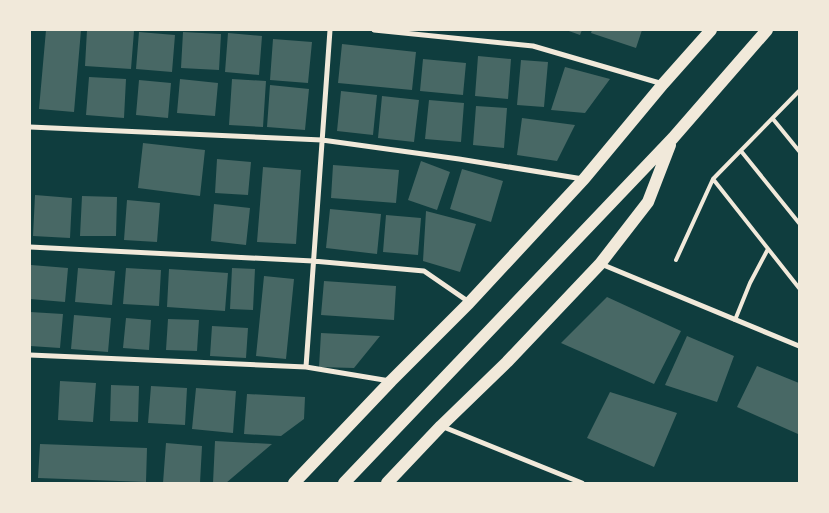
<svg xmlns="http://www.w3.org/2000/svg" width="829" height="513" font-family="'Playfair Display',serif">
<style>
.building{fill:#486865}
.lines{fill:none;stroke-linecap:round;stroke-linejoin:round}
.service{stroke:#f1e9da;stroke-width:4}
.minor{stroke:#f1e9da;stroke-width:5}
.primary{stroke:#f1e9da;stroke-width:12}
</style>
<rect width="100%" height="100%" fill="#0f3d3e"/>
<path class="building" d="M46 30H81L74 112 39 109Z
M87 30 134 31 131 69 85 66Z
M566 30H582L580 35Z
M592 30H642L636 48 591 33Z
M139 32 175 35 172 72 136 69Z
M183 32 221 34 219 70 181 68Z
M228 33 262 36 259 75 225 72Z
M273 39 312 42 308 83 270 80Z
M342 44 416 52 412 90 338 83Z
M478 56 511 59 508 99 475 96Z
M423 59 466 63 463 95 420 91Z
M521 60 548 62 544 107 517 105Z
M565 67 610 79 585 113 551 110Z
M89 77 126 79 124 118 86 115Z
M180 79 218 83 215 116 177 113Z
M232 79 266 81 263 127 229 125Z
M139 80 171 83 168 118 136 115Z
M270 85 309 89 305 130 267 127Z
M341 91 377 95 373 135 337 131Z
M382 96 419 100 414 142 378 138Z
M429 100 464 103 461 142 425 139Z
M476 106 507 108 504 148 473 145Z
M522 118 575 125 557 161 517 155Z
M143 143 205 150 200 196 138 188Z
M217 159 251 162 248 195 215 193Z
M421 161 450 172 437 210 408 200Z
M333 165 399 170 396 203 331 198Z
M263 167 301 170 296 244 257 242Z
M462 169 503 181 491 222 450 209Z
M35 195 72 198 70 238 33 236Z
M82 196 117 197 116 236H80Z
M127 200 160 203 157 242 124 240Z
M214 204 250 208 246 245 211 241Z
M330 209 381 214 377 254 326 248Z
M426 211 476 224 460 272 423 261Z
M386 215 421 218 418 255 383 252Z
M31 265 68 268 65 302 30 299Z
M78 268 115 271 112 305 75 302Z
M126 268 161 270 159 306 123 304Z
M232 268 255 269 253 310 230 309Z
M169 269 228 273 225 311 167 307Z
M264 276 294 279 286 359 256 356Z
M324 281 396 286 394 320 321 315Z
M607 297 681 331 654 384 561 343Z
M30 312 63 314 60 348 30 346Z
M74 315 111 318 108 352 71 349Z
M126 318 151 320 149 350 123 348Z
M168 319 199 320 197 351 166 350Z
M212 326 248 328 246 358 210 356Z
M321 333 380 336 354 368 319 367Z
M687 336 734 356 717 402 665 385Z
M757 366 799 383 798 434 737 407Z
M60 381 96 383 93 422 58 420Z
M111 385 139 386 138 422 110 421Z
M151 386 187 388 185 425 148 423Z
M196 388 236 391 233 433 192 429Z
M610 392 677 413 654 467 587 438Z
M247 394 305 397 304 419 281 436 244 434Z
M215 441 272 444 226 483H213Z
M166 443 202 446 200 483H163Z
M40 444 147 448 146 482 38 478Z"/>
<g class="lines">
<path class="service" d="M773 119 799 151
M741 151 799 223
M713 179 799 288
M676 260 713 179 799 91
M735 320 750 283 768 249"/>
<path class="minor" d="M374 30 533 46 663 84
M30 127 322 140 459 159 583 179
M30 247 313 261 424 271 469 302
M601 264 799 346
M30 355 306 367 390 381
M306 367 330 30
M441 426 582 483"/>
<path class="primary" d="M294 483 391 381 469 303 584 179 663 84 711 30
M344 483 673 138 767 30
M387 483 441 426 507 362 600 264 648 202 670 145"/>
</g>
<rect width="829" height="513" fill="none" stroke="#f1e9da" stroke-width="62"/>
</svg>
